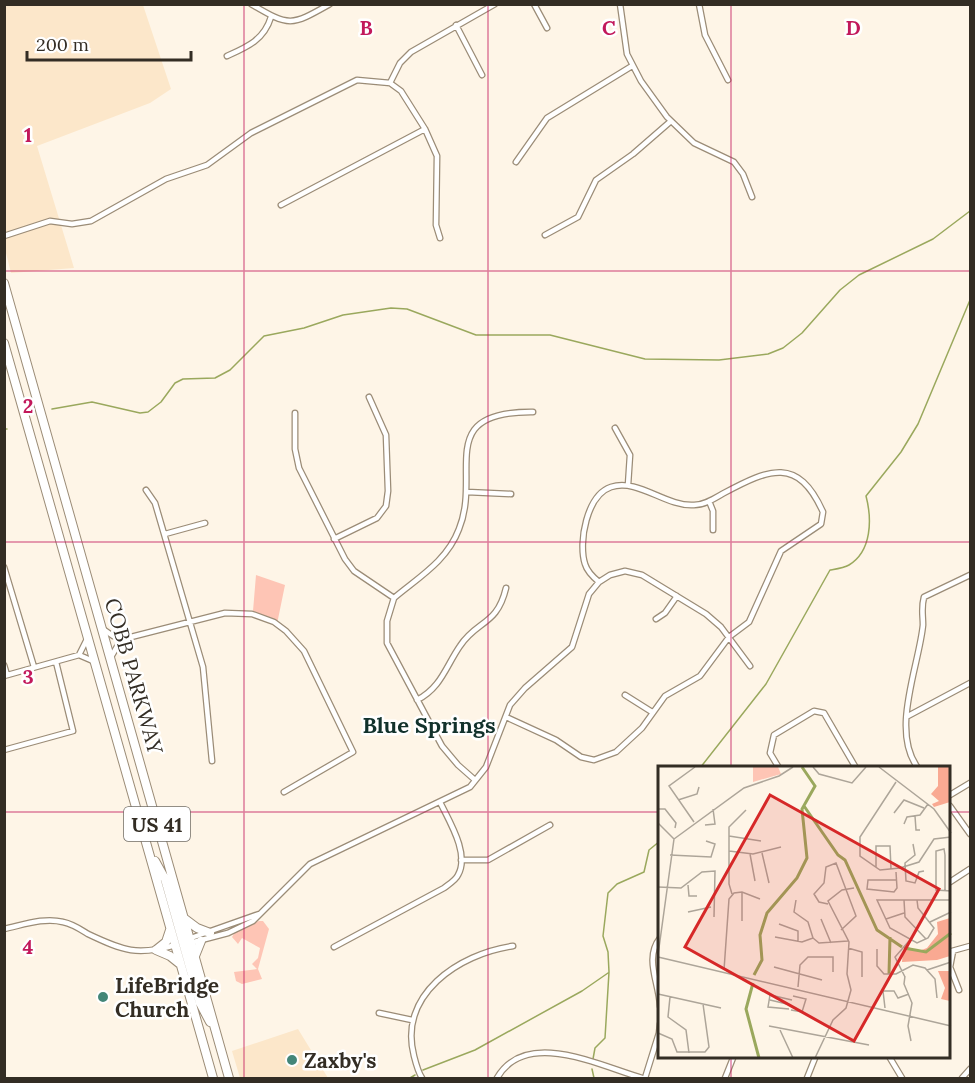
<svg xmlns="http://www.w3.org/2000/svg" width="975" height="1083" font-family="Lora,serif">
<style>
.built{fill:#fce7ca}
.green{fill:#fec5b5}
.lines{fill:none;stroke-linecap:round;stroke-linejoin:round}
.stream{stroke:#9aa85d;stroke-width:1.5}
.minor-casing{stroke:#9b8c77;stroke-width:7}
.primary-casing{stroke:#9b8c77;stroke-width:10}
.minor{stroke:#fff;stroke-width:4.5}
.primary{stroke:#fff;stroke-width:8}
.grid{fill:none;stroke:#c2185b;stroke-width:1.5;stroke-opacity:0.55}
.poi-dot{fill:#438678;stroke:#fff;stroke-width:2}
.labels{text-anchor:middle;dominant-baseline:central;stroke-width:5;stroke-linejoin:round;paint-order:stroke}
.shield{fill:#fff;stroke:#706c66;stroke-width:1.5}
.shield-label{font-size:20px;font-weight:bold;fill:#332d24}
.street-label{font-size:21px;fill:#332d24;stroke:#fff}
.poi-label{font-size:21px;font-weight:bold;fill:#332d24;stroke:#fff;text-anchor:start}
.neighbourhood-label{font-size:22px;font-weight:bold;fill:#12322c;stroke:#fff}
.inset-river{fill:none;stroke:#9aa85d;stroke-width:3}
.inset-road{fill:none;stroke:#ada599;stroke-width:1.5}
.view{fill:#d62828;fill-opacity:0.15;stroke:#d62828;stroke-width:3}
.inset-edge{fill:none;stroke:#332d24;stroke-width:3}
.grid-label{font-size:20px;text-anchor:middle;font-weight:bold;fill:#c2185b;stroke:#fff;stroke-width:5;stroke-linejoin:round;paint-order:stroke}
</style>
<rect width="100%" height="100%" fill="#fef5e7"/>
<path class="built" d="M4 5H143L171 89 150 103 37 146 74 268 11 273 5 249Z
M298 1029 328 1078H240L232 1051Z"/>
<path class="green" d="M256 575 285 585 277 624 253 611Z
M259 921H263L269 929 258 969 262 979 242 984 236 981 234 972 257 969 252 964 258 958 260 948 242 938 238 944 232 937 235 932Z"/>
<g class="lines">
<path class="stream" d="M52 409 92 402 140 413 148 412 161 402 175 383 183 379 215 378 230 370 264 336 304 328 343 315 391 308 407 309 476 335H550L645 359 719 360 768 354 783 348 802 333 840 290 859 275 933 239 970 211
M4 429H7
M700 768 766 684 830 570C836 569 844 568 849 565 872 551 872 519 866 496L901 452 918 424 970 300
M593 1059 595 1048 605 1038 609 972 608 952 603 936 608 893 617 884 644 872 649 850 660 841
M592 1069 594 1078
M423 1070 475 1050 582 991 608 973
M410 1078 415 1075"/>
<defs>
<path id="minor" d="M251 4C290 27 291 26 330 4
M534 4 547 28
M620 4 627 54 641 81 667 117 694 143 734 162 743 174 752 197
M699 4 705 35 728 80
M456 25 482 75
M227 56C247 47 264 40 271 17
M390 83 400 63 411 52 495 4
M516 162 547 118 632 66
M281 205 425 129
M545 235 578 217 596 180 633 154 671 121
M4 236 50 221 72 224 91 221 166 179 207 165 251 133 357 80 390 83 401 91 425 129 437 156 436 225 440 238
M295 413V449L299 468 345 559 354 571 394 598
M615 428 630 455 628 485
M146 490 155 503 203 667 212 761
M467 492 511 494
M709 501 713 511V530
M165 534 205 523
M334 539 377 518 386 506 388 491 386 435 369 397
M4 567 34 667
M394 598C419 577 447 561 459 529 482 473 433 411 533 412
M394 598 387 621V643L442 746 458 765 475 780
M656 619 665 613 677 596
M103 629 113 636 128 637
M79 655 87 639
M111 657 118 645 131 637 225 613 252 614 274 622 286 631 304 651 353 752 284 792
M4 665 7 675
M4 676 79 655 93 661
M625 695 652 712
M417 700C441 688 446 666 460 646 477 620 497 626 506 588
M908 716 970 683
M506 717 556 740 581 757 594 760 616 752 642 728 665 696 700 676 729 637 749 622 781 551 821 524 823 512C798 456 769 469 724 493 715 498 705 505 694 505 666 507 638 478 611 487 587 495 578 542 585 564 587 571 593 577 599 582
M4 750 73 731 56 662
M779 768 770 753 774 735 814 711 824 713 856 768
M918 768C890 731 919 666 923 625 923 615 921 608 924 597L970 575
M950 795 970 783
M950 806 970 834
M461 860H488L550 825
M950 882 970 869
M4 929C23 925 44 917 63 922 73 924 80 929 88 934 124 951 137 956 176 945
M660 938C644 958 659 983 660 1006
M188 939 259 914
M190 943 228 933 253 921 310 864 470 787 486 767 510 705 525 688 572 647 589 594 599 582 610 575 625 571 642 575 706 614 721 627 750 666
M334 947 444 888C449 884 456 880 458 875 470 854 449 821 440 802
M952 951 970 946
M953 951 950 967 959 990
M379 1013 412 1020
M890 1058 902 1078
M422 1078C418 1072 416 1064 414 1056 398 995 458 954 513 946
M497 1078C526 1028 600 1066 642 1078
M645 1078 659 1033 660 1024
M725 1078 733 1058
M807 1078 815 1058
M962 1078 970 1069"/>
<path id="primary" d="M4 283 229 1078
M4 343 213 1078
M155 861 165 879 200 1003 210 1022
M185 919 197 928 210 933
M156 950 170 956 180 964
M156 950 166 942 170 930
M195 956 201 941"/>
</defs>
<use href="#minor" class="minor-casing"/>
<use href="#primary" class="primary-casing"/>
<use href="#minor" class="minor"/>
<use href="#primary" class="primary"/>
</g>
<path class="grid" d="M244 4V1078M488 4V1078M731 4V768M4 271H970M4 542H970M4 812H660M950 812H970M731 1058V1078"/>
<g class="poi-dot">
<circle cx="103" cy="997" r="6"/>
<circle cx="292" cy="1060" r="6"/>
</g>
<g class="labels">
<rect class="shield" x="124" y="807" width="66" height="34" rx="4.5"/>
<g class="shield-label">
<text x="157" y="824">US 41</text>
</g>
<g class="street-label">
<text transform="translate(134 676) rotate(74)">COBB PARKWAY</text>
</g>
<g class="poi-label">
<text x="115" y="985">LifeBridge<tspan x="115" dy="24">Church</tspan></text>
<text x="304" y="1060">Zaxby's</text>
</g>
<g class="neighbourhood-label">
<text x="429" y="725">Blue Springs</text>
</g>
</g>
<g transform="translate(658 766)">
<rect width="292" height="292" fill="#fef5e7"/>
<path d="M95 1H120L123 8 95 16Z" fill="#fec5b5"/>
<path d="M280 1H292V36L276 41 274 38 281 35 273 28 280 20ZM292 152V190L279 194 244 196 245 185 250 181 261 185 269 182 280 168 279 156ZM280 205H292V235L283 233 287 222Z" fill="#f9a992"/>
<path class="inset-river" d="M146 40 180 89 187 94 219 164 244 181M246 182 268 186 293 167M231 208 232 171M96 209 104 194 102 169 109 147 139 112 149 92 144 43 157 20 144 1M95 217 88 243 101 292"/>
<path class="inset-road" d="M155 1 161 8 194 17 208 1M221 1 276 43 293 67M238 16 202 71V90L222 104 242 102 261 96 276 73 293 71M20 34 39 28 41 21M0 43H7L18 57 17 62M236 47 246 34 266 42M257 50 258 64H262M36 56 11 20 37 1M0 57 16 73M246 58 249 51 262 49 270 38M47 59 57 58 55 43M71 70 103 75M16 73 86 22 121 10 135 1M255 78 257 89 247 97 248 115 257 117 261 106 266 105M71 85 95 88 123 81M104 87 111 117M92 88 97 115M12 89 53 91 57 78 48 75M287 89 286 83 278 85V124L293 125M218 101V80H232L233 103M238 114H210L209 123 236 126 239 122 238 106M30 119 31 130H39M0 121 23 122 44 106 57 105 56 151M287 124V89M74 128 71 118V61L88 44M138 134 136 146 150 156 155 172M246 134 247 151 268 173M259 134 260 142 276 162 270 172 259 177 232 162 219 134H293M170 138 161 136 156 128 166 117 168 101 178 97 198 150 183 164M30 146 53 141M163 153 173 177M228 153 246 147M84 155V126M272 156 293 146M121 158 140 165V176M117 171 144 176 155 172M155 172 161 177 190 175M190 182 204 186V211M219 183V200L226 208H238L255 199 267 202 277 213 279 232M0 189 16 73M0 191 293 260M116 201 164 214M66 204 71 133 76 127 84 126 102 133M269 204 293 196M247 210 246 218 254 237 250 260 253 275M247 211 237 191 251 175M140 221 142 199 150 191H175V206M0 228 63 242M12 231 10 251 28 264 31 287M112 234 133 239M227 242 225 225H236L240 232 251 228M131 243 110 241 112 229 134 234M133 244 144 246 148 233 135 230M111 260 211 279M122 264 135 292M0 267 14 273 19 286H47L51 281 45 238M157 292 175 254 188 242 193 224 189 208 191 176 170 135 184 124 196 122"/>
<path class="view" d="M112 29 281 123 196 275 27 181Z"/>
<rect width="292" height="292" class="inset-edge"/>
</g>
<g class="grid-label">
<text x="366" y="35">B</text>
<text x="609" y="35">C</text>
<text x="853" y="35">D</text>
<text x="28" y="142">1</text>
<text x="28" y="413">2</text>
<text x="28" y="684">3</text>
<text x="28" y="954">4</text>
</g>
<rect width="975" height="1083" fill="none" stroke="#332d24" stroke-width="12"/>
<path d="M27 51v9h164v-9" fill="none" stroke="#332d24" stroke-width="3"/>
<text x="36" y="51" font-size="18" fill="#332d24" stroke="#ffffff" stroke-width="4.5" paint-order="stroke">200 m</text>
</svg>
